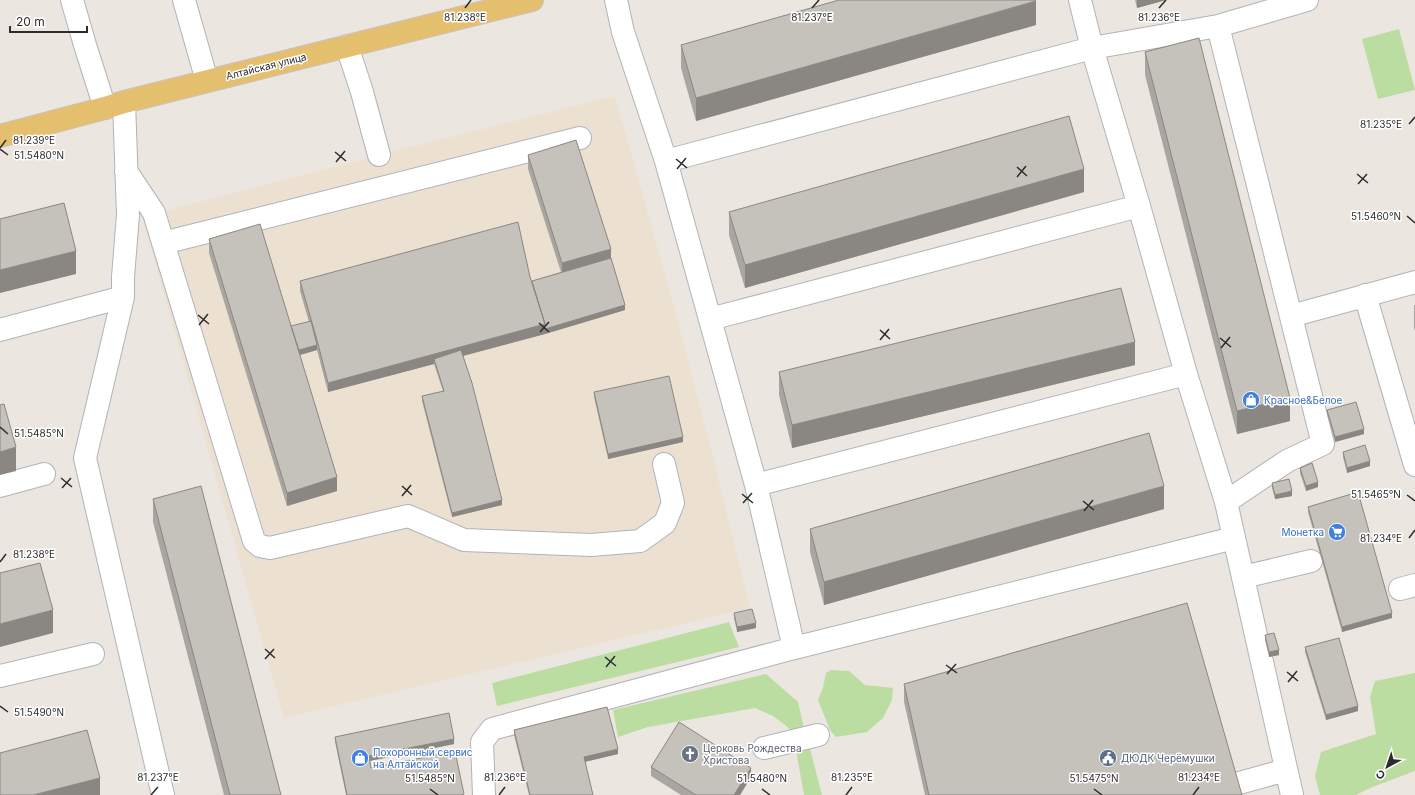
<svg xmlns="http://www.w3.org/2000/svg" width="1415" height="795" font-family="Inter,sans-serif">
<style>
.education{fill:#ece1d1}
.green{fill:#bbdda2}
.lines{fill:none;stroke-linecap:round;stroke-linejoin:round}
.minor-casing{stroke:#b0b3bb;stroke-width:24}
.major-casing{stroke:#c4c4c4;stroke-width:24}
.minor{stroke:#fff;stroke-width:22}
.major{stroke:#e4bf6e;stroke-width:22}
.wall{fill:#a9a6a1}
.shaded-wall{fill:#8a8783}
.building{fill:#c5c1bb;stroke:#8a8783}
.ticks{fill:none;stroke:#2c2c2c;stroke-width:1.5}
.labels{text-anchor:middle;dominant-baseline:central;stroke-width:3;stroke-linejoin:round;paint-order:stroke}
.street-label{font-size:10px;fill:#2c2c2c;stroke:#fff}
.shop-label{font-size:10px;fill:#366cbe;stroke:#fff;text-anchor:start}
.worship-label{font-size:10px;fill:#5b616d;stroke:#fff;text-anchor:start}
.service-label{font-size:10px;fill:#4e5e75;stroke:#fff;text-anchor:start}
.ticks-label{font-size:10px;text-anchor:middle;fill:#2c2c2c;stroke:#fff;stroke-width:3;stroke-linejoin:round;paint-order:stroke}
</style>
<rect width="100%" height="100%" fill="#ece6e0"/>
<path class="education" d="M615 96 672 299 714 461 750 608 284 718 142 217 379 155Z"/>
<path class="green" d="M1399 29 1415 90 1378 99 1362 39Z
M729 622 739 647 497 706 492 683Z
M831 670 849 671 865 685 893 688 892 700 883 718 867 732 836 737 830 730 818 700 823 688 826 673Z
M1415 673V771L1370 788 1356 795H1320L1315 776 1321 752 1376 734 1370 697 1375 681Z
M766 674 798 702 805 733 795 734 784 724 773 716 755 708 648 727 618 737 613 710Z
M808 741 822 795H804L796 750Z"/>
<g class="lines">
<defs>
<path id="minor" d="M72 0 85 45 105 108
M184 0 207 81
M616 0 623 32 666 161 756 485 794 648 1234 538
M1080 0 1092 48 1139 206 1186 374 1226 502 1292 795
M1218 26 1323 444 1287 461 1226 502
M347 46 362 92 379 155
M124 102 128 215 123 277V297L85 458 163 795
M666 161 1092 48 1218 26 1307 0
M126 171 154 213 254 541 260 546 270 548 408 516 464 540 591 545 640 541 665 523 673 503 664 464
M163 243 580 138
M1365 295 1415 465
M1291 316 1415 282
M710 319 1139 206
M0 330 123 297
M756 485 1186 374
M0 486 44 474
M1243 577 1311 561
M1400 589 1415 585
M0 676 93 654
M764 748 818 735
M484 795 482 742 492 729 794 648
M1196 795 1286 770"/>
<path id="major" d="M0 136 105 108 124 102 532 0"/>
</defs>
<use href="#minor" class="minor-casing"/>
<use href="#major" class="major-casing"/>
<use href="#minor" class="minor"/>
<use href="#major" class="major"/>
</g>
<path class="wall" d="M1135 0H1166L1137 8Z
M1036 25 696 121 681 68V45Z
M1145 52 1290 421 1237 434 1145 75Z
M528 155 611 258 625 310 545 334 463 356 502 505 452 517 422 401V396L443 391 434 364 328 392 317 350 300 355 337 491 287 506 209 253V239L291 326 309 322 300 291V281H532L561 272 528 169Z
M1084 192 745 288 729 235V212Z
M1414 305H1415V331L1414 328Z
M1135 365 792 448 779 395V372Z
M594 392 683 442 608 459 594 397Z
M1327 410 1364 434 1335 442 1327 414Z
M1343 452 1370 466 1347 473 1343 457Z
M1300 468 1318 487 1306 491 1300 473Z
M1272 483 1292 496 1275 499 1272 488Z
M153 499 281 795H224L153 522Z
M1308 507 1392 618 1342 632 1308 512Z
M1164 509 824 605 810 552V529Z
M734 613 756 628 737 632 734 618Z
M1265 635 1279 655 1269 657 1265 640Z
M1305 647 1358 711 1326 720 1305 652Z
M904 684 1242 795H925L904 702Z
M514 730 618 754 585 762 593 795H529L514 735Z
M335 737 454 744 370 761 371 768 464 795H346L335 742Z
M651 767 751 777 740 795H681L651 776Z"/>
<path class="shaded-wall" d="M1137 0H1166L1137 8Z
M1036 1V25L696 121V98Z
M1084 169V192L745 288V265Z
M611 249V263L562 277V263Z
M76 251V274L0 293V270Z
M625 305V310L545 334 436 363 434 359V364L328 392V383L545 324Z
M1135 342V365L792 448V425Z
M317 345V350L296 356V351Z
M1290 398V421L1237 434V411Z
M1364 429V434L1335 442V437Z
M683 437V442L608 459V454Z
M16 447V471L0 475V452Z
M1370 461V466L1347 473V468Z
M337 477V491L287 506V493Z
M1318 482V487L1306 491V486Z
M1164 486V509L824 605V582Z
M1292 491V496L1275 499V495Z
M502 500V505L452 517V513Z
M53 610V633L0 647V624Z
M1392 613V618L1342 632V627Z
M756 623V628L737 632V627Z
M1279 650V655L1269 657V652Z
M1358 706V711L1326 720V715Z
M454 739V744L369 761V756Z
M618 749V754L584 762V757Z
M751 768V777L740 795H734Z
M100 778V795H33Z"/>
<path class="building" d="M839 0H1035L1036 1 696 98 681 45Z
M1199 38 1290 398 1237 411 1145 52Z
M1069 116 1084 169 745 265 729 212Z
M576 140 611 249 562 263 528 155Z
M64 203 76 251 0 270V219Z
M518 222 530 277 545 324 328 383 317 340 300 281Z
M260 224 337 477 287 493 209 239Z
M611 258 625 305 545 329V324L532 281Z
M1121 288 1135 342 792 425 779 372Z
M311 321 317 345 299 350 291 326Z
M461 350 472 383 502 500 452 513 422 396 444 391 434 359Z
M669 376 683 437 608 454 594 392Z
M1356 402 1364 429 1335 437 1327 410Z
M4 404 16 447 0 452V405Z
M1149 433 1164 486 824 582 810 529Z
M1365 445 1370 461 1347 468 1343 452Z
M1312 463 1318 482 1306 486 1300 468Z
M1289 479 1292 491 1275 495 1272 483Z
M201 486 281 795H230L153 499Z
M1358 492 1392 613 1342 627 1308 507Z
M40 563 53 610 0 624V573Z
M1187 603 1242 795H929L904 684Z
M752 609 756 623 737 627 734 613Z
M1274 633 1279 650 1269 652 1265 635Z
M1339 638 1358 706 1326 715 1305 647Z
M607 707 618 749 584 757 593 795H530L514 730Z
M449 713 454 739 369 756 371 768 455 751 464 794 461 795H347L335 737Z
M679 722 751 768 734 795H696L651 767Z
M87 730 100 778 33 795H0V753Z"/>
<path class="ticks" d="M465 8 471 0M812 8 819 0M1159 8 1166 0M1409 124 1415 117M0 148 6 140M0 149 8 155M335 152 346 161M676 159 687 168M336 162 345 151M1017 167 1027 176M677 169 686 158M1357 174 1368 183M1017 177 1026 166M1358 184 1367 174M1407 216 1415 223M198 315 209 324M539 323 549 332M199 325 208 314M880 330 890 339M540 332 549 322M1220 338 1231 347M880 340 889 329M1221 348 1230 337M0 427 8 434M61 478 72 487M402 486 412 495M62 488 71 478M742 494 753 503M1407 495 1415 501M402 496 411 485M1083 501 1094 510M743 503 752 493M1084 511 1093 500M1409 538 1415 530M0 562 6 554M265 649 275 658M605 657 616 666M265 659 274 649M946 665 957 673M606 667 615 656M1287 672 1298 681M947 674 956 664M1288 682 1297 671M0 706 8 712M430 789 438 795M762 789 770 795M1094 789 1102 795M151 795 158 787M499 795 505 787M846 795 852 787M1193 795 1199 787"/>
<defs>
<symbol id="shop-disc" viewBox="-11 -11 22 22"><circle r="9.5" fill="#3f7fe0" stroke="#fff"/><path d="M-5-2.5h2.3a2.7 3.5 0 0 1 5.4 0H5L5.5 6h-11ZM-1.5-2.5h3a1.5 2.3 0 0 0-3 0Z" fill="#fff"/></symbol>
<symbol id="supermarket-disc" viewBox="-11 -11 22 22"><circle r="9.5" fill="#3f7fe0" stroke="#fff"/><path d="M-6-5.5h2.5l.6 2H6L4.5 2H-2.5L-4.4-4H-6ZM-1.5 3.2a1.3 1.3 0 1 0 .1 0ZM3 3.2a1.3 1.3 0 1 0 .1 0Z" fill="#fff"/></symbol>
<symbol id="church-disc" viewBox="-11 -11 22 22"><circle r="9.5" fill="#6b7280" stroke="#fff"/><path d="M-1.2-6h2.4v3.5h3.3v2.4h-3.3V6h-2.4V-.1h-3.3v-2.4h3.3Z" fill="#fff"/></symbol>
<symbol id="civic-disc" viewBox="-11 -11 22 22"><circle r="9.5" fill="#5c6f8a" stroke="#fff"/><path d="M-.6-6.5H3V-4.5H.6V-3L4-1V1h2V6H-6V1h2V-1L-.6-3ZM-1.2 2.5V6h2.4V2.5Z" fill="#fff"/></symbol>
</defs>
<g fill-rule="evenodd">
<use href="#shop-disc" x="1241" y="390" width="20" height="20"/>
<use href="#supermarket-disc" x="1327" y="522" width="20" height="20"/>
<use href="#church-disc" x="680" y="744" width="20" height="20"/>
<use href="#shop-disc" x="350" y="748" width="20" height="20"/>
<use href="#civic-disc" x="1098" y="748" width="20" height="20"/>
</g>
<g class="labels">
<g class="street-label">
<text transform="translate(266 66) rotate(-14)">Алтайская улица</text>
</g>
<g class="shop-label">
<text x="1264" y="400">Красное&amp;Белое</text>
<text x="1324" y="532" text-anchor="end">Монетка</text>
<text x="373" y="752">Похоронный сервис<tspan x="373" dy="12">на Алтайской</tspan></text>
</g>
<g class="worship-label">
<text x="703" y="748">Церковь Рождества<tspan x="703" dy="12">Христова</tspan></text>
</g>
<g class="service-label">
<text x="1121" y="758">ДЮДК Черёмушки</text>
</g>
</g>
<g class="ticks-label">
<text x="465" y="21">81.238°E</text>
<text x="812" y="21">81.237°E</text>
<text x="1159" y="21">81.236°E</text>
<text x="1381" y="128">81.235°E</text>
<text x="34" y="144">81.239°E</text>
<text x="39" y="159">51.5480°N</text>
<text x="1376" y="220">51.5460°N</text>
<text x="39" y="437">51.5485°N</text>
<text x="1376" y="498">51.5465°N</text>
<text x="1381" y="542">81.234°E</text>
<text x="34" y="558">81.238°E</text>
<text x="39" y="716">51.5490°N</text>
<text x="158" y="781">81.237°E</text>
<text x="505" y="781">81.236°E</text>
<text x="852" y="781">81.235°E</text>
<text x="1199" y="781">81.234°E</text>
<text x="430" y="782">51.5485°N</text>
<text x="762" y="782">51.5480°N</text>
<text x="1094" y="782">51.5475°N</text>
</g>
<g transform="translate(1387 767) rotate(220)" stroke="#ffffff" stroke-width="3" paint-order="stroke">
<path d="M0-3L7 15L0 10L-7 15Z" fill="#2c2c2c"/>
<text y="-6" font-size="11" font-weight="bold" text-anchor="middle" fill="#2c2c2c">С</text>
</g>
<path d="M10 26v6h77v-6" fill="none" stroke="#2c2c2c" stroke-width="2"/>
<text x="16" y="26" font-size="12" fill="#2c2c2c" stroke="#ffffff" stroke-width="3" paint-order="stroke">20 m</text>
</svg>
